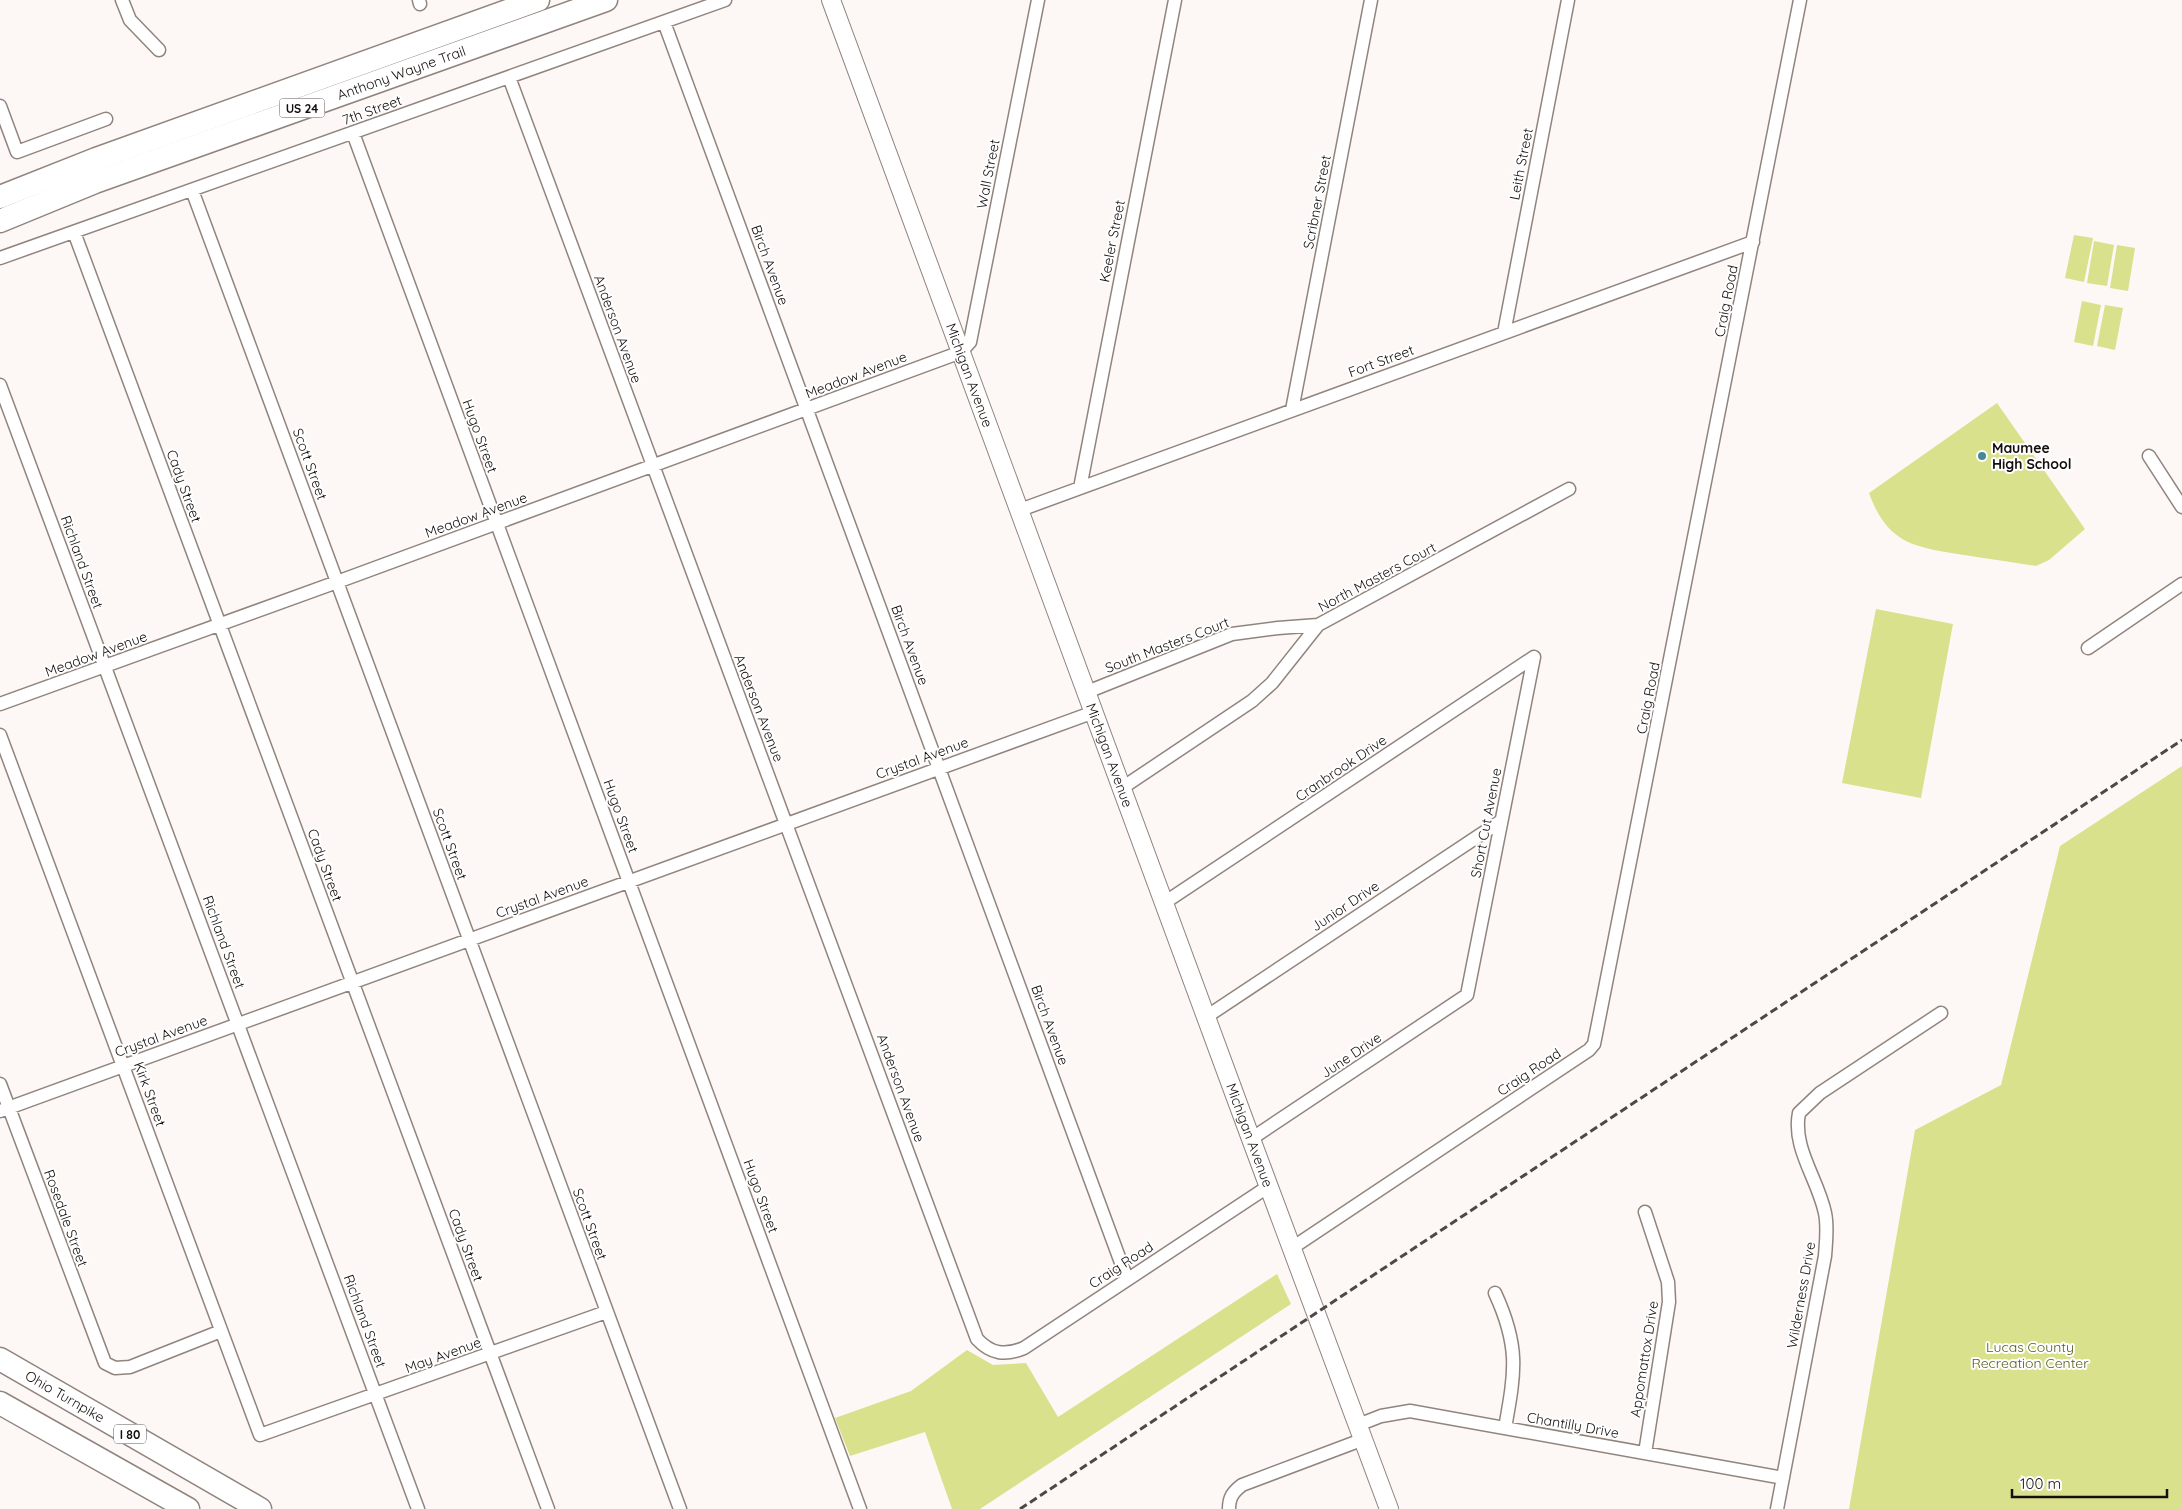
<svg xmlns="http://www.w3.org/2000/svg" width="2182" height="1509" font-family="Quicksand,sans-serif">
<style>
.green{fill:#dae18d}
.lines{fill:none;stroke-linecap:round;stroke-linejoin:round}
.street-casing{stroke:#91847d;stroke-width:15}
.secondary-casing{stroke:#91847d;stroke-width:20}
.highway-casing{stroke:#91847d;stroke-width:25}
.street{stroke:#fff;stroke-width:12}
.secondary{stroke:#fff;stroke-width:18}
.highway{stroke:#fff;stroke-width:22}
.rail{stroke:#4d4846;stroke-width:3;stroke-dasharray:8 4;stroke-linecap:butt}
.poi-dot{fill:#458b96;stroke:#fff;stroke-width:2}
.labels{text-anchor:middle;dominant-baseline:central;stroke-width:4;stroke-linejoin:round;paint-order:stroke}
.shield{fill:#fff;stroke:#5a5756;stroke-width:1}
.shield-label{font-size:12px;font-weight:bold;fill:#140f0d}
.street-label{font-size:14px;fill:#140f0d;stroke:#fff}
.poi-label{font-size:14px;font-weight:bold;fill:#140f0d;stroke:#fff;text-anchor:start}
.park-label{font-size:14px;fill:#585c17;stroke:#fff}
</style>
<rect width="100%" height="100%" fill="#fdf8f5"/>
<path class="green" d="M2074 235 2093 238 2084 282 2065 278Z
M2094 241 2114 245 2107 286 2087 283Z
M2117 245 2135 248 2128 291 2110 288Z
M2082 301 2101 305 2093 346 2074 342Z
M2105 305 2123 308 2115 350 2097 346Z
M1997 403 2085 529 2049 560 2036 566C2012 562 1988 559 1964 555 1915 547 1888 545 1869 493Z
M1876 609 1953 624 1921 798 1842 783Z
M2182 766V1509H1849L1915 1130 2001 1085 2060 846Z
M1277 1274 1291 1304 980 1509H952L925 1432 850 1456 835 1418 911 1391 967 1350 993 1365 1026 1363 1058 1417Z"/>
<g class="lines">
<defs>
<path id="street" d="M122 0 130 20 159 50
M419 0 420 4
M664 22 1127 1279
M509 77 977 1339C991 1354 1005 1356 1024 1348L1269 1186
M0 106 17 152 106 119
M353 133 860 1509
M192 190 680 1509
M74 232 548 1509
M0 258 725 0
M1504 333 1568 0
M0 385 418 1509
M1292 410 1371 0
M2149 456 2182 507
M1080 488 1175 0
M1020 510 1753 242
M2088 648 2182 584
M1087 692 1232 634 1278 628 1318 625
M0 704 337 582 961 352 970 342 1038 0
M0 735 260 1435 606 1312
M1122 788 1252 701 1272 683 1318 625 1569 489
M1164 903 1534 657
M1206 1017 1501 821
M0 1084 105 1363 115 1368 130 1367 221 1331
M0 1111 1094 712
M1251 1139 1467 995 1534 657
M1645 1212 1668 1282 1669 1302 1645 1453
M1292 1248 1589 1050 1594 1044 1800 0
M1495 1293C1520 1347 1515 1372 1505 1428
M1358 1425 1381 1416 1410 1411 1783 1478
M1229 1509C1229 1497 1233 1492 1242 1485L1364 1439
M1777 1509 1825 1256C1826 1242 1828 1227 1825 1213 1818 1179 1792 1148 1799 1113L1820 1093 1941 1013"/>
<g id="secondary">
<path id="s1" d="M831 0 1251 1139 1389 1509"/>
</g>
<g id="highway">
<path d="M0 197 96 159 538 0"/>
<path id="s2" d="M0 221 95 182 606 0"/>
<path id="s3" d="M0 1359 260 1509"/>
<path d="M0 1403 188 1509"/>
</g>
</defs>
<use href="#street" class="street-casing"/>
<use href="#secondary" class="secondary-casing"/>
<use href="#highway" class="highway-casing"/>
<use href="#street" class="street"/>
<use href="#secondary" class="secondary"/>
<use href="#highway" class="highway"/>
<path class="rail" d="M1020 1509 2182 740"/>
</g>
<circle class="poi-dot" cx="1982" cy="456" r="5"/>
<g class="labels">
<g class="shield">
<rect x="279.5" y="98.5" width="45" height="19" rx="4"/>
<rect x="114" y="1424.5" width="32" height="19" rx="4"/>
</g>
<g class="shield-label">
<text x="302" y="108">US 24</text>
<text x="130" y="1434">I 80</text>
</g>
<g class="street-label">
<text stroke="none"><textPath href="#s2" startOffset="428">Anthony Wayne Trail</textPath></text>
<text transform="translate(372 110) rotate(-20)">7th Street</text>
<text transform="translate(1521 164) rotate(-79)">Leith Street</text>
<text transform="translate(988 174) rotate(-79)">Wall Street</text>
<text transform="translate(1317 202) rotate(-79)">Scribner Street</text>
<text transform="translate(1112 241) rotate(-79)">Keeler Street</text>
<text transform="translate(770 265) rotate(70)">Birch Avenue</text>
<text transform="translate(1726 301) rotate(-79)">Craig Road</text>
<text transform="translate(618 329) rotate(70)">Anderson Avenue</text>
<text transform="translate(1381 361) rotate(-20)">Fort Street</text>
<text transform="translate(856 375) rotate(-21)">Meadow Avenue</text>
<text stroke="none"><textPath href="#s1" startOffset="400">Michigan Avenue</textPath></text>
<text transform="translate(480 436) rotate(70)">Hugo Street</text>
<text transform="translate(310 464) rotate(70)">Scott Street</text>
<text transform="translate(184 486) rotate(70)">Cady Street</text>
<text transform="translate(476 515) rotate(-20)">Meadow Avenue</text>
<text transform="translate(82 562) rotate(70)">Richland Street</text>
<text transform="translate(1377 577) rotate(-28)">North Masters Court</text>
<text transform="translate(910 645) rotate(70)">Birch Avenue</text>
<text transform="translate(1167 645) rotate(-21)">South Masters Court</text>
<text transform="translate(96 654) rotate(-20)">Meadow Avenue</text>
<text transform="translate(1648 698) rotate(-79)">Craig Road</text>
<text transform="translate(759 708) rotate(69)">Anderson Avenue</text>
<text stroke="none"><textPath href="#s1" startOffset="805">Michigan Avenue</textPath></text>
<text transform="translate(922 758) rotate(-20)">Crystal Avenue</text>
<text transform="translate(1341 768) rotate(-34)">Cranbrook Drive</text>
<text transform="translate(621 816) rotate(70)">Hugo Street</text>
<text transform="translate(1486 823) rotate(-79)">Short Cut Avenue</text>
<text transform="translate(450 844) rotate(70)">Scott Street</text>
<text transform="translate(325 865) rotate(70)">Cady Street</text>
<text transform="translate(542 897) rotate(-20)">Crystal Avenue</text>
<text transform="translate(1345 906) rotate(-34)">Junior Drive</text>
<text transform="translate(224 942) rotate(70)">Richland Street</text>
<text transform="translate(1050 1025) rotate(70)">Birch Avenue</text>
<text transform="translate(161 1036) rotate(-20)">Crystal Avenue</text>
<text transform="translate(1351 1055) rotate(-34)">June Drive</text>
<text transform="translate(1529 1072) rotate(-34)">Craig Road</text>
<text transform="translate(901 1088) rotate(70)">Anderson Avenue</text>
<text transform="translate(150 1094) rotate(70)">Kirk Street</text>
<text stroke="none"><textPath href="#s1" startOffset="1210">Michigan Avenue</textPath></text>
<text transform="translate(761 1196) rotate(70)">Hugo Street</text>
<text transform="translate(66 1218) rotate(70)">Rosedale Street</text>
<text transform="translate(590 1224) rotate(70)">Scott Street</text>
<text transform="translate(466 1245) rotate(70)">Cady Street</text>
<text transform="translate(1121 1265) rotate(-33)">Craig Road</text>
<text transform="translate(1801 1295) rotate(-80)">Wilderness Drive</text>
<text transform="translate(365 1321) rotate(70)">Richland Street</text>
<text transform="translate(443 1355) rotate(-20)">May Avenue</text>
<text transform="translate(1644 1359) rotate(-81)">Appomattox Drive</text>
<text stroke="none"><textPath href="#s3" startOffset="75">Ohio Turnpike</textPath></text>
<text transform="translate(1573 1425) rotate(10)">Chantilly Drive</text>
</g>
<g class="poi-label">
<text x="1992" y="448">Maumee<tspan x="1992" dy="16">High School</tspan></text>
</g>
<g class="park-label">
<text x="2030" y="1347">Lucas County<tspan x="2030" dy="16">Recreation Center</tspan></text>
</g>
</g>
<path d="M2012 1489v8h155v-8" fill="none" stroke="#140f0d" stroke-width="2.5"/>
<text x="2020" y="1489" font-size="15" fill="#140f0d" stroke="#ffffff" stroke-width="4" paint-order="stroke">100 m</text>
</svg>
